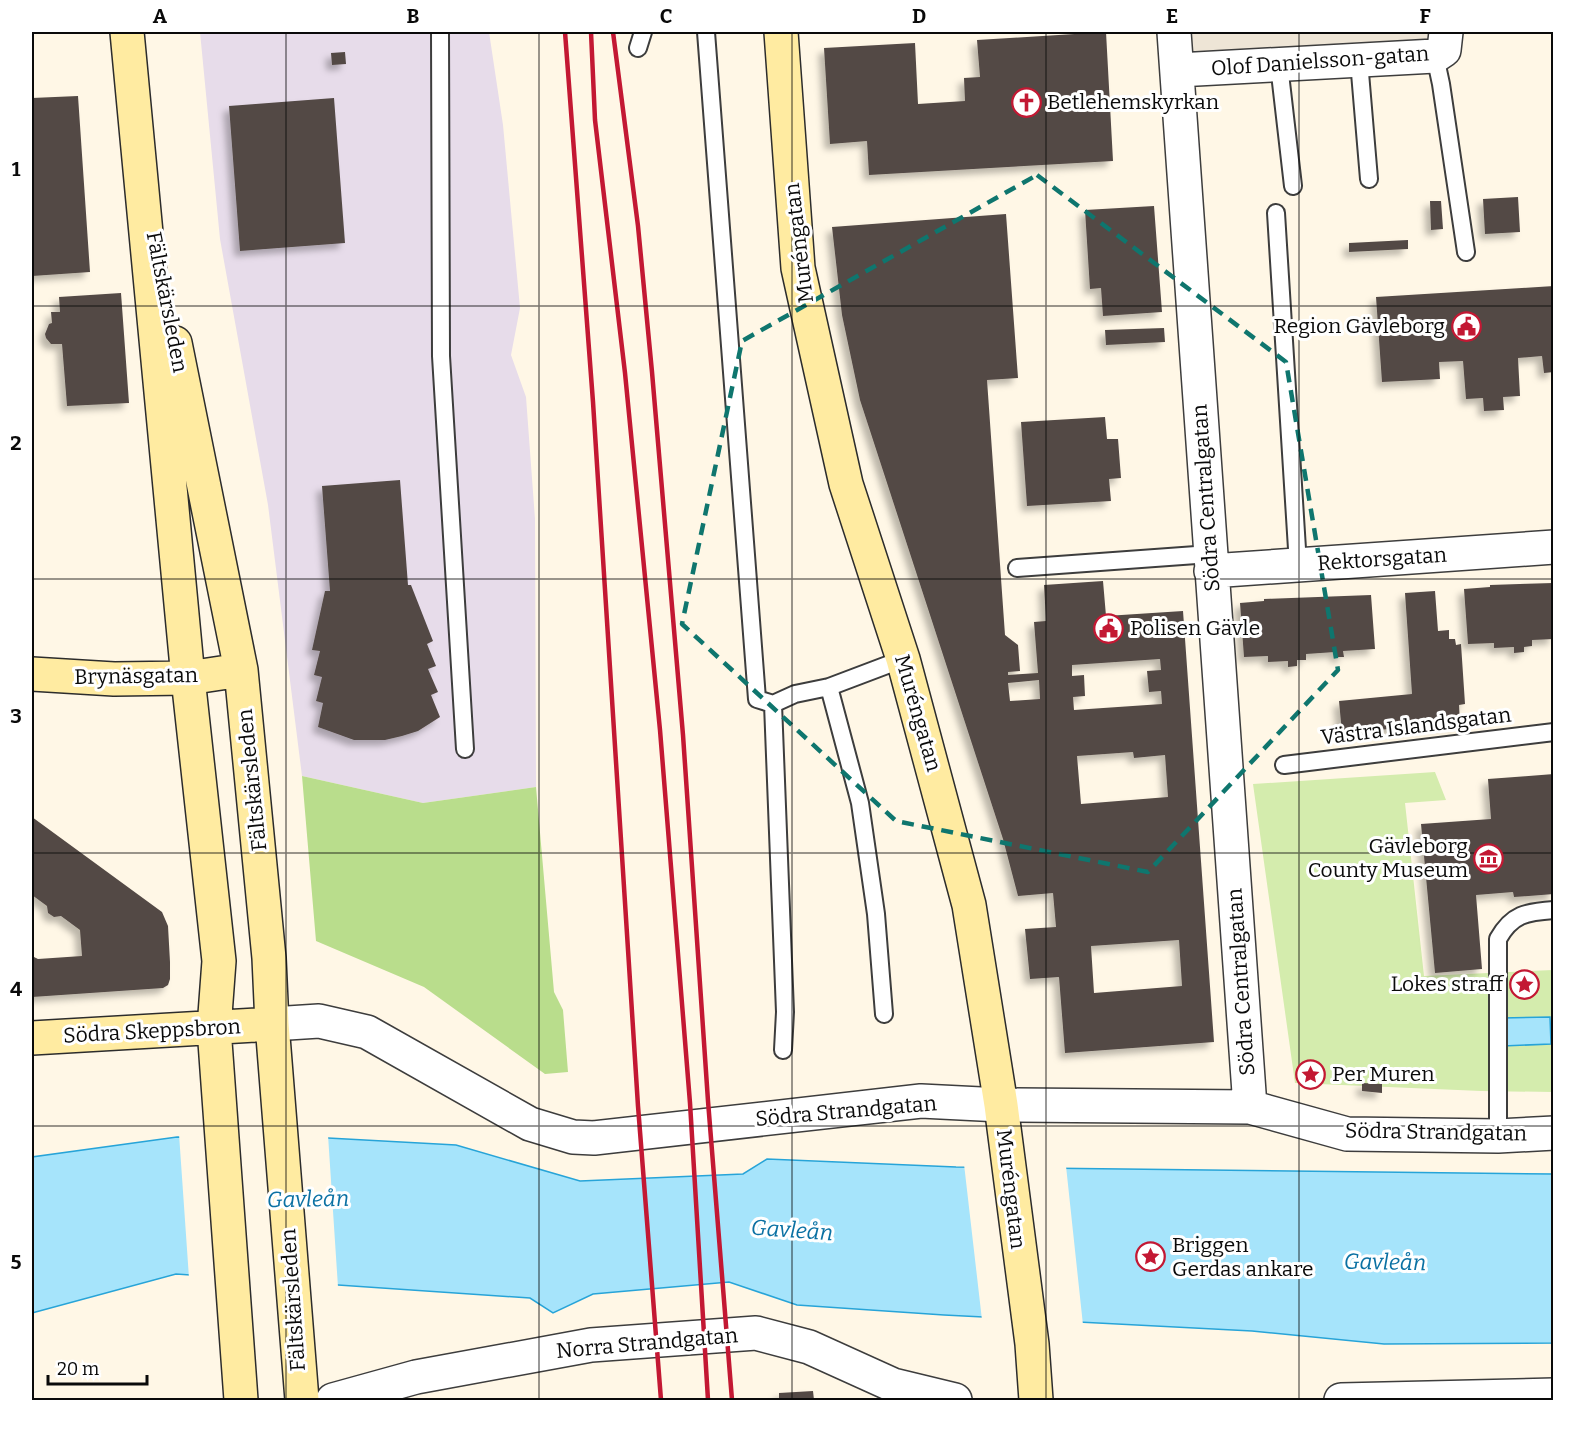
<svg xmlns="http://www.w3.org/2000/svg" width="1585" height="1432" font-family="Bitter,serif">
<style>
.industrial{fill:#e7dcea}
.green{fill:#d4ecad}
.forest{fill:#b9dd8c}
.plaza{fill:#eee5d6}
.water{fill:#a6e4fb;stroke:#27a4d8;stroke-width:1.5}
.pier{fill:#fff7e6}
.building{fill:#534945;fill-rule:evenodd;filter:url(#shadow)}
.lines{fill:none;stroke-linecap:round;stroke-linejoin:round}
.lane-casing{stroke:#3d3d3d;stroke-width:20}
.street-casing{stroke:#3d3d3d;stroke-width:36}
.secondary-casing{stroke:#2c2c2c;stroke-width:36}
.lane{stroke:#fff;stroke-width:16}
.street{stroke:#fff;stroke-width:33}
.secondary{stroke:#ffeba1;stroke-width:33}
.rail{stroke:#c31833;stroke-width:4.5}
.marked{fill:none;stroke:#0f766e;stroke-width:4.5;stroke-dasharray:12 8;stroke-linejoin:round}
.grid{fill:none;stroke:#0a0a0a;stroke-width:1.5;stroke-opacity:0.55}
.labels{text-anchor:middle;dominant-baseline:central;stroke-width:6;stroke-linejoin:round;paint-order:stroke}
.street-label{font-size:21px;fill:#0a0a0a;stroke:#fff}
.poi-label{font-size:21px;fill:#0a0a0a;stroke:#fff;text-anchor:start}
.water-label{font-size:22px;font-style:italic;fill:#0b71a3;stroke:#fff}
.neatline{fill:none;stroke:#0a0a0a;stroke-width:2}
.grid-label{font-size:20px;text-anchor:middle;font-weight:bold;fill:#0a0a0a}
</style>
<defs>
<filter id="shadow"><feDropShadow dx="-5.5" dy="5.5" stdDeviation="3" flood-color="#0004"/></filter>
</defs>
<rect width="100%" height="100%" fill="#fff7e6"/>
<path class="industrial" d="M200 32H489L503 125 520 308 511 355 526 397 535 519 536 787 423 803 302 776 268 505 220 239Z"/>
<path class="green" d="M1435 772 1446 800 1405 803 1424 976 1553 970V1092L1481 1091 1295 1083 1253 784Z"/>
<path class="forest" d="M302 776 423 803 536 787 554 992 563 1010 568 1072 545 1074 424 987 316 941Z"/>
<path class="plaza" d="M1174 32H1446L1444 50 1178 70Z"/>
<path class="water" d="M1550 1017 1551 1044 1503 1046 1502 1018Z
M177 1137 328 1138 456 1145 580 1181 743 1174 767 1159 956 1167 1553 1174V1343L1384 1344 1252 1331 944 1315 797 1305 729 1282 593 1294 553 1313 530 1298 176 1274 32 1313V1157Z"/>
<path class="pier" d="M179 1134 328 1135 338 1287 189 1278Z
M964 1164 1066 1166 1083 1325 982 1320Z"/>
<path class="building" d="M1106 32 1113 161 869 175 867 141 830 144 824 48 915 43 918 104 965 101 964 78 980 77 977 40Z
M345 52 346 64 332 65 331 53Z
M78 96 90 272 32 276V98Z
M334 98 345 243 240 251 229 106Z
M1518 197 1520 232 1485 234 1483 199Z
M1430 201H1441L1443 229 1431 230Z
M1154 206 1162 312 1103 316 1101 288 1090 289 1085 210Z
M1006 214 1018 378 987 380 1005 635 1018 645 1020 671 1008 672V675L1038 673 1034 622 1046 621 1044 585 1103 581 1106 616 1183 611 1214 1042 1065 1053 1059 977 1030 979 1025 929 1056 927 1053 893 1018 896 1003 839 860 400 842 315 832 227ZM1160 659 1161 670 1147 671 1149 692 1161 691 1162 704 1074 710 1073 697 1085 696 1084 675 1072 676V665ZM1039 680 1040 699 1010 701 1008 683ZM1133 752 1134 758 1165 755 1168 797 1081 804 1077 756ZM1179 940 1182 986 1094 993 1091 946Z
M1408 240V249L1349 252V243Z
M1554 286V372L1544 373 1542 356 1518 358 1520 396 1503 397 1504 410 1484 411 1483 398 1466 399 1463 361 1439 362 1440 379 1382 382 1376 297Z
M121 293 129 403 67 406 62 344H51L46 338 45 334 49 324 52 323 51 312H60L59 297Z
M1164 328 1165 342 1106 345 1105 330Z
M1105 417 1107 439H1118L1121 478 1109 479 1111 501 1027 506 1021 422Z
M400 480 408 585H411L433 641 427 644 436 666 428 669 438 692 431 695 440 717 418 731 402 736 385 740H354L318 727 323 703 316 701 322 677 314 675 320 651 312 650 325 591H330L322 486Z
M1553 583 1554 639 1532 640V646L1524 647V652L1514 653V647L1494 648V643L1468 644 1464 589 1490 587V585Z
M1435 591 1438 631 1449 630V639H1455L1456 645 1461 644 1465 704 1459 705 1460 723 1342 733 1339 701 1412 694 1405 593Z
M1371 595 1375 649 1343 651 1344 657H1336L1335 652 1306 654V660H1297V666L1288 667V661L1268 662V656L1244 657 1240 603 1264 601V599Z
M1554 774V894L1514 897 1513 892 1476 895 1482 969 1435 973 1421 824 1491 819 1488 779Z
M32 817 162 912 168 926 170 962V979L168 985 163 988 32 997V956L38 959 82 956 80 930 61 916 54 917 48 913 47 906 32 895Z
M1362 1083 1382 1084V1093L1362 1091Z
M813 1391 814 1400H779V1393Z"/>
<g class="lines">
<defs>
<path id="lane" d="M440 32 441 356 465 749
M706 32 757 699 773 704 795 694 829 687 903 659
M638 48 643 32
M1435 56 1441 84 1466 252
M1359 61 1369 179
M1279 65 1293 186
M1276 213 1298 565
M1017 568 1210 554
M829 687 860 803 876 914 884 1014
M773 704 785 1012 783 1050
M1284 765 1554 732
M1498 1136V939C1512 914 1526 912 1554 910"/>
<path id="street" d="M1174 32 1250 1107
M1178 70 1435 56 1444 50 1446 32
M1211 571 1554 547
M272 1024 319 1021 367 1032 530 1124 573 1137 594 1138 921 1101 1001 1105 1250 1107 1347 1134 1498 1136 1554 1133
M333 1400 416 1377 591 1345 756 1333 809 1347 893 1385 955 1400
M1341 1400 1554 1395"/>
<path id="secondary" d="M127 32 188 678 219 961 214 1028 241 1400
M781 32 798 268 846 484 903 659 969 905 1001 1105 1032 1344 1036 1400
M175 343 241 670 269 958 272 1024 302 1400
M32 674 114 679 188 678 241 670
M32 1038 272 1024"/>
</defs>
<use href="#lane" class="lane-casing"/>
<use href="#street" class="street-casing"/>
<use href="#secondary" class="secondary-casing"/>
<use href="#lane" class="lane"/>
<use href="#street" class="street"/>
<use href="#secondary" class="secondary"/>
<path class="rail" d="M565 32 593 402 638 1106 661 1400
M591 32 595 120 625 373 660 730 690 1103 708 1400
M613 32 638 226 652 372 683 735 708 1101 732 1400"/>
</g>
<path class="marked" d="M1037 175 1286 362 1338 670 1148 872 896 821 682 624 742 341Z"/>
<path class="grid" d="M286 32V1400M539 32V1400M792 32V1400M1046 32V1400M1299 32V1400M32 306H1554M32 579H1554M32 853H1554M32 1126H1554"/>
<defs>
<symbol id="church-ring" viewBox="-11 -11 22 22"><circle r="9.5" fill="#fff" stroke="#c31833" stroke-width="1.5"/><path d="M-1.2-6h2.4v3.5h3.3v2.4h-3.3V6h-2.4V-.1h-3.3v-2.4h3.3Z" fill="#c31833"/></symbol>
<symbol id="civic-ring" viewBox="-11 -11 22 22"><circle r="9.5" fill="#fff" stroke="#c31833" stroke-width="1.5"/><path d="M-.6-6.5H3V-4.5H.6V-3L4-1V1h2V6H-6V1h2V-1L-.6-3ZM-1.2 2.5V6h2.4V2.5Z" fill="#c31833"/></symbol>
<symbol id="museum-ring" viewBox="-11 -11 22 22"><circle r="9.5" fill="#fff" stroke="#c31833" stroke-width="1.5"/><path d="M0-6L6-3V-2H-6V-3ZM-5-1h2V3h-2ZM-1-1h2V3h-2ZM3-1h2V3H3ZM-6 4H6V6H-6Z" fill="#c31833"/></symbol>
<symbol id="sight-ring" viewBox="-11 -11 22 22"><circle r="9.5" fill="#fff" stroke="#c31833" stroke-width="1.5"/><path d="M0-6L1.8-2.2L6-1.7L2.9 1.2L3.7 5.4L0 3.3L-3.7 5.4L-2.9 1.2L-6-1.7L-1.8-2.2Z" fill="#c31833"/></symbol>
</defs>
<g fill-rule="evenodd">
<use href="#church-ring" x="1010" y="86" width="33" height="33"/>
<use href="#civic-ring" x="1450" y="310" width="33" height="33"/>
<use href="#civic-ring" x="1092" y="612" width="33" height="33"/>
<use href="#museum-ring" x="1472" y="842" width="33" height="33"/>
<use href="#sight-ring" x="1508" y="968" width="33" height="33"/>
<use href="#sight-ring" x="1294" y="1058" width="33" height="33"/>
<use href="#sight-ring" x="1134" y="1240" width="33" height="33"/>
</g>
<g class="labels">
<g class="street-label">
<text transform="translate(1320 61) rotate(-4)">Olof Danielsson-gatan</text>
<text transform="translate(799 243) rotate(-97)">Muréngatan</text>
<text transform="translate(167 302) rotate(79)">Fältskärsleden</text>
<text transform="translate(1206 498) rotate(-94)">Södra Centralgatan</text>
<text transform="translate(1382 559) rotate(-4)">Rektorsgatan</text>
<text transform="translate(136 676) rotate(-1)">Brynäsgatan</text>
<text transform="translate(918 713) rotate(74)">Muréngatan</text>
<text transform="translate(1416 726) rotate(-7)">Västra Islandsgatan</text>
<text transform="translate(252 780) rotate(-96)">Fältskärsleden</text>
<text transform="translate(1241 982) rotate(-94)">Södra Centralgatan</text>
<text transform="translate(152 1031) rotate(-3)">Södra Skeppsbron</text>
<text transform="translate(846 1111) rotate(-5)">Södra Strandgatan</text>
<text transform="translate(1436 1132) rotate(1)">Södra Strandgatan</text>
<text transform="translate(1011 1189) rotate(83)">Muréngatan</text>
<text transform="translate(293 1300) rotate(-94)">Fältskärsleden</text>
<text transform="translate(647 1343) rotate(-5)">Norra Strandgatan</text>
</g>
<g class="poi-label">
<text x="1047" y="102">Betlehemskyrkan</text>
<text x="1445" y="326" text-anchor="end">Region Gävleborg</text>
<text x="1130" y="628">Polisen Gävle</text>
<text x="1468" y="846" text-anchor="end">Gävleborg<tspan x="1468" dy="24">County Museum</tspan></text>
<text x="1503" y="984" text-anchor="end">Lokes straff</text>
<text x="1332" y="1074">Per Muren</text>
<text x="1172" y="1245">Briggen<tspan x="1172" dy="24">Gerdas ankare</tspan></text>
</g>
<g class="water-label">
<text transform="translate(308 1199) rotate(-1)">Gavleån</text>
<text transform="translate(792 1230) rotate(4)">Gavleån</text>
<text transform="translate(1385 1262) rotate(1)">Gavleån</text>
</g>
</g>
<rect width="1585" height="1432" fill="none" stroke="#ffffff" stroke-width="66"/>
<path d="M48 1375v9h99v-9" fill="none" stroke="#0a0a0a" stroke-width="3"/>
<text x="57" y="1375" font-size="18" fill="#0a0a0a" stroke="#ffffff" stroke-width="4.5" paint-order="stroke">20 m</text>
<rect x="33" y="33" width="1519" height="1366" class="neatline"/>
<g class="grid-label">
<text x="160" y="23">A</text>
<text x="413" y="23">B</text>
<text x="666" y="23">C</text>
<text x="919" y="23">D</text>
<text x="1172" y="23">E</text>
<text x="1425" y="23">F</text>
<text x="16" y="176">1</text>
<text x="16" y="450">2</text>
<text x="16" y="723">3</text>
<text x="16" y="996">4</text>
<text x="16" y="1269">5</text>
</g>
</svg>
